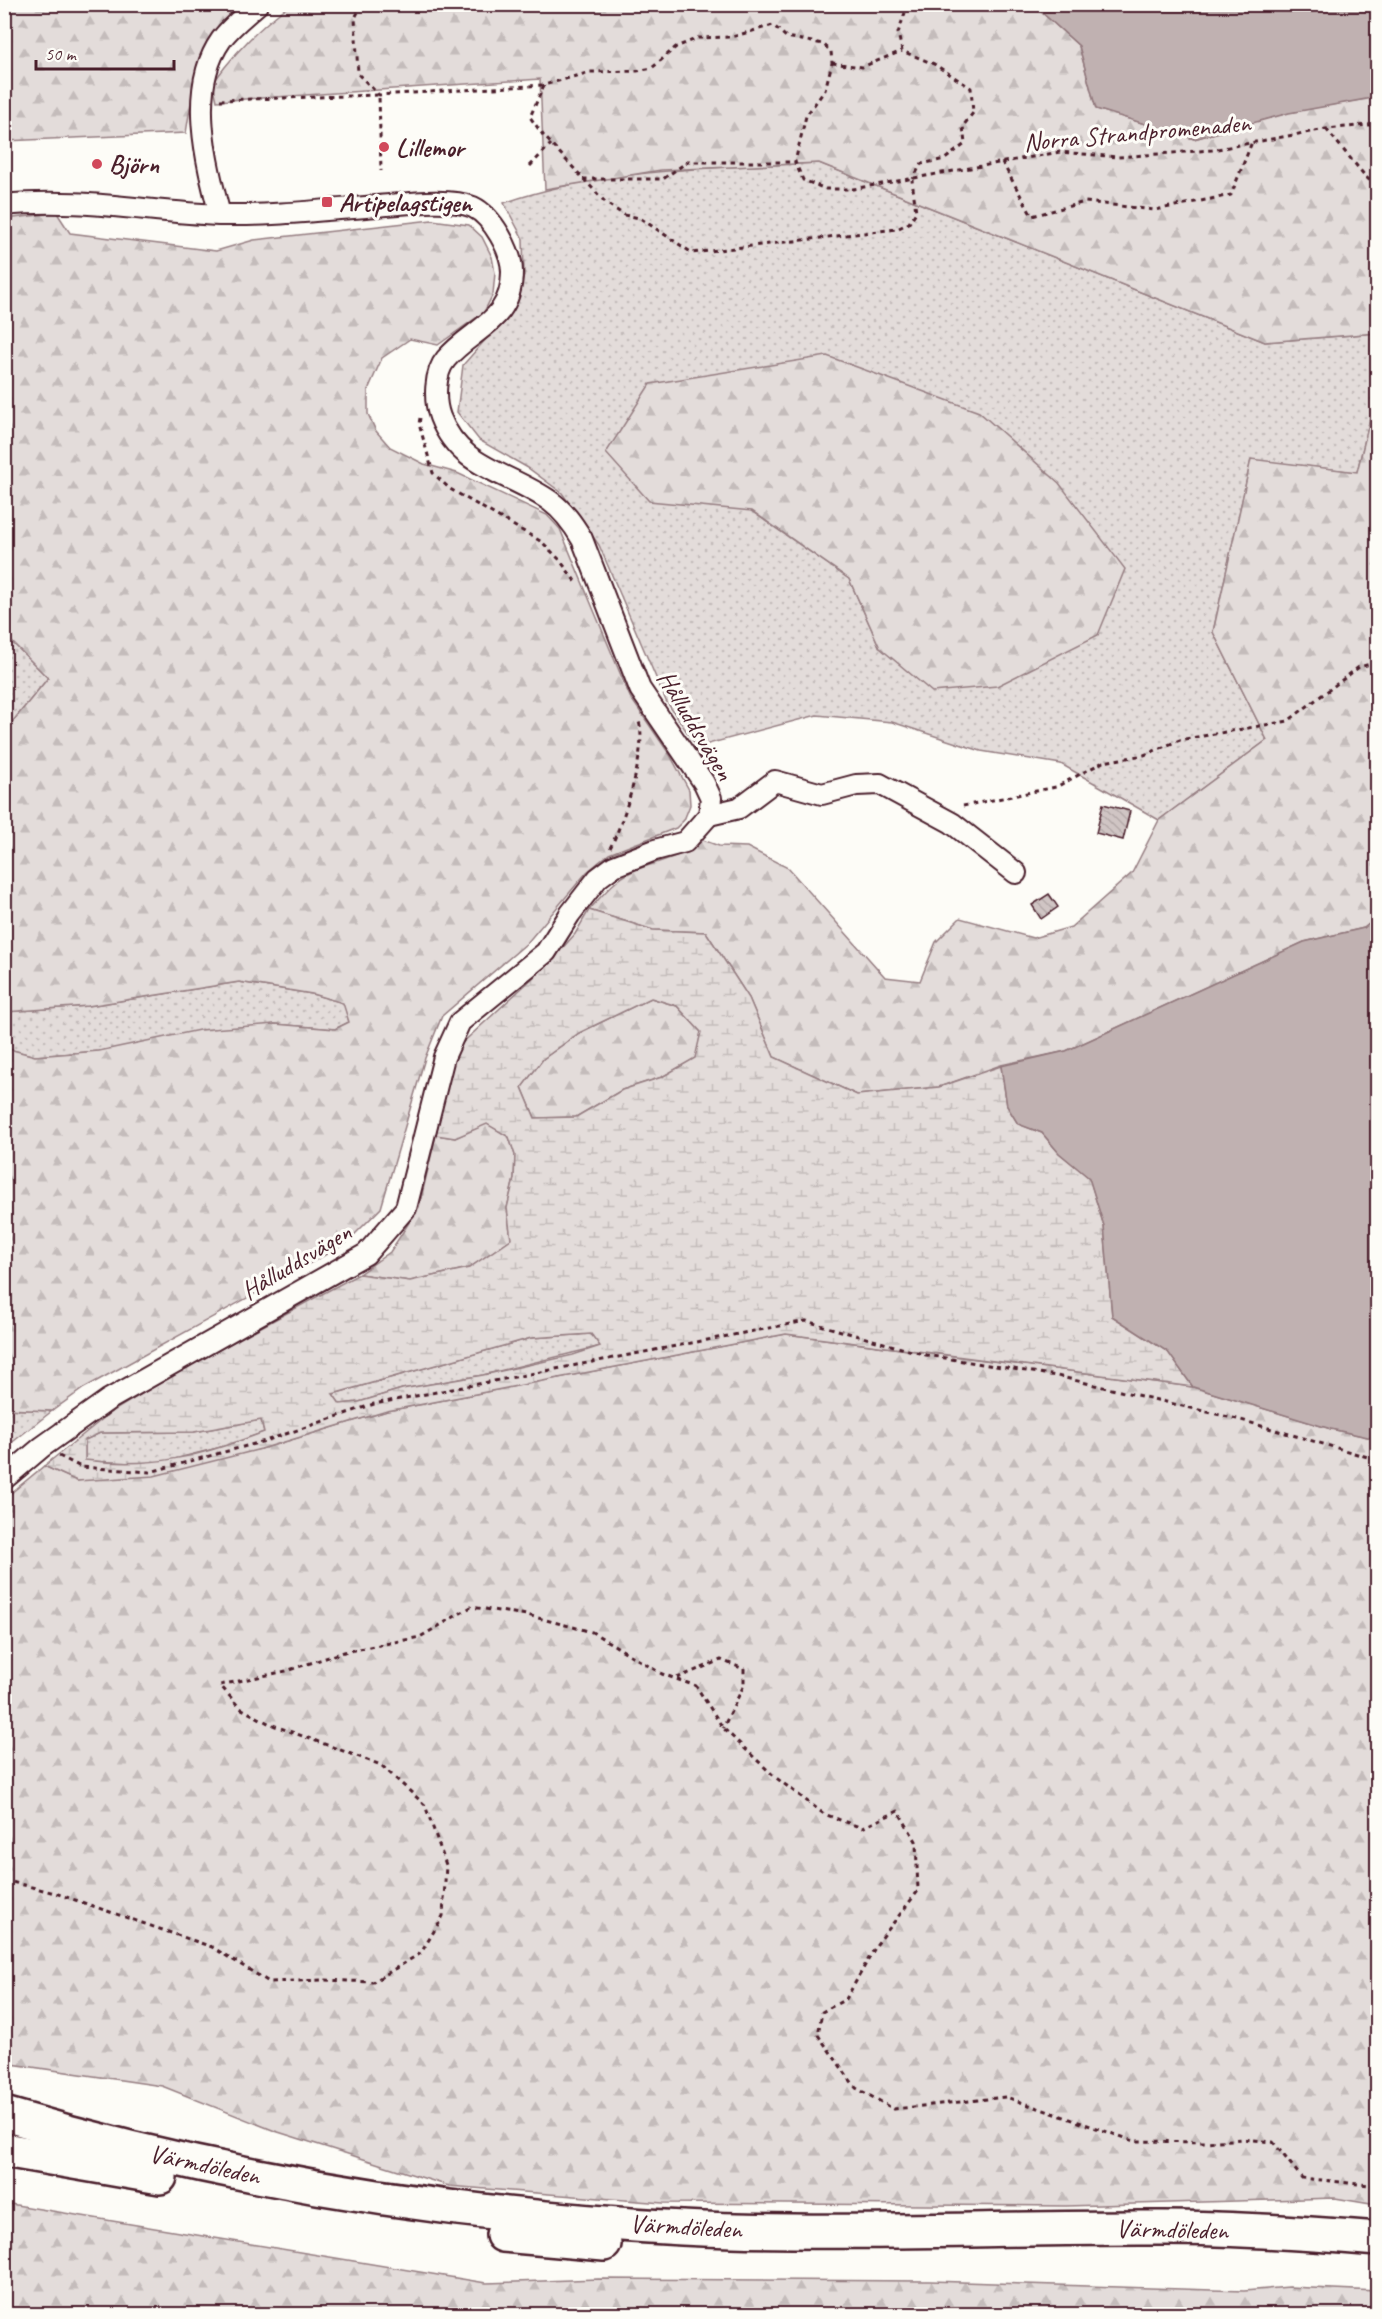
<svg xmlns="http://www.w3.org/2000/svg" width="1382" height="2319" viewBox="0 0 1382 2319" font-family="Caveat,sans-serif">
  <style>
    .grass { fill: url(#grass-dots); stroke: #967e82; stroke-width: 1.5; fill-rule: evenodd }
    .forest { fill: url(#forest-firs); stroke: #967e82; stroke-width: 1.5 }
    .wetland { fill: url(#wetland-marsh); stroke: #967e82; stroke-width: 1.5; fill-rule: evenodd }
    .water { fill: #c0b1b1; stroke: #91777b; stroke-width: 1.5 }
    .building { fill: url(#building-back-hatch); stroke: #4a1f2b; stroke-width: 1.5 }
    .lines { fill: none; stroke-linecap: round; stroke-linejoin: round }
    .street-casing { stroke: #4a1f2b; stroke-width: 24 }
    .highway-casing { stroke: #4a1f2b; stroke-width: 38 }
    .path { stroke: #4a1f2b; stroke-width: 3; stroke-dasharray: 4.5 4.5; stroke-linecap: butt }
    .street { stroke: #fdfcf7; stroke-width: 20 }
    .highway { stroke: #fdfcf7; stroke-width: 33 }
    .poi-dot { fill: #d1495b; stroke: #fdfcf7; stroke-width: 2 }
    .labels { text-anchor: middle; stroke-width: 6; stroke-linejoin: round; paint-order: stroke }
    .street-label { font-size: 26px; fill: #4a1f2b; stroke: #fdfcf7 }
    .poi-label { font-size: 26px; font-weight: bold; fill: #4a1f2b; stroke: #fdfcf7; text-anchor: start }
  </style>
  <defs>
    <pattern id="grass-dots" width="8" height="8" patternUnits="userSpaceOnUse" patternTransform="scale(1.5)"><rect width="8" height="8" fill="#e3dcda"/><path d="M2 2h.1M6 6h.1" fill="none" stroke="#c4bcbb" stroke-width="1.8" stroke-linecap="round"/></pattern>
    <pattern id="forest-firs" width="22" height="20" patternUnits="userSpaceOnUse" patternTransform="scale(1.5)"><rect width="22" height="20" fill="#e3dcda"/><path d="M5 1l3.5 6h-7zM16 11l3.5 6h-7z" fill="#c4bcbb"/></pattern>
    <pattern id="wetland-marsh" width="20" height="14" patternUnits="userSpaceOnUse" patternTransform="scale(1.5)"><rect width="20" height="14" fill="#e3dcda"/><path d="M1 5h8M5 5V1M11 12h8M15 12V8" fill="none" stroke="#c4bcbb"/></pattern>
    <pattern id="building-back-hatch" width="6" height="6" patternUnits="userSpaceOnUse" patternTransform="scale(1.5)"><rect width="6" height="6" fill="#d0c5c4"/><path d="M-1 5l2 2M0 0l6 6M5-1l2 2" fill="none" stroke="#b4a9a9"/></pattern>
  </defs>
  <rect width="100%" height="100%" fill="#fdfcf7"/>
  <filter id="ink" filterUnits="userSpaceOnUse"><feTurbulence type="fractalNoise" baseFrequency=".0167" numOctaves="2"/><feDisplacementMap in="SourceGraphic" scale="12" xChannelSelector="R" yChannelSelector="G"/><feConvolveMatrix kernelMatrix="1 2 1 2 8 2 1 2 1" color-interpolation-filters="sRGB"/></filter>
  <g filter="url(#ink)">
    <g class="grass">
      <path d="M819 163 1265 342 1377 333V390L1357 472 1251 460 1213 632 1267 740 1159 820 1061 764 981 751 892 722 817 715 697 747 666 701 599 545 562 493 528 468 479 440 457 412 463 365 509 313 524 275 523 239 504 203C605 168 713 168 819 163ZM751 511 1098 635 880 648 849 579Z"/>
      <polygon points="5,635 48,678 5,731"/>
      <polygon points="239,982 312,994 344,1003 349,1022 335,1029 275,1024 99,1051 35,1056 5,1048 4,1012 88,1006"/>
      <polygon points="591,1334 601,1346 483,1375 402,1389 359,1402 340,1404 333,1394 531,1338"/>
      <polygon points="5,1409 52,1411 5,1448"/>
      <polygon points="261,1420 264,1432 233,1444 155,1464 85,1461 85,1440 100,1433 194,1432"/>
    </g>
    <g class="forest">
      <polygon points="4,5 244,5 222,26 197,65 186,133 5,141"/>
      <path d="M290 5H1041L1038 9 1079 46 1096 109 1194 139 1289 112 1377 97V333L1265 342 819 163 661 170 545 189 540 79 217 101 213 83C235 52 259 27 290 5Z"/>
      <polygon points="57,213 70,233 216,251 254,240 432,220 469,225 482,237 492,257 495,273 493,294 484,312 438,345 410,339 382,358 368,390 368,414 376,431 390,447 424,464 457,473 547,515 560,529 630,697 670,755 689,790 690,805 684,820 676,828 609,854 587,872 527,943 442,1016 425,1058 381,1208 345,1244 84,1388 52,1411 5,1409 5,1048 35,1056 99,1051 199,1030 275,1024 335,1029 349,1022 343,1003 312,994 239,982 88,1006 5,1012 5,731 48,678 5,635 5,219"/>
      <polygon points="827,356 979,412 1059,483 1125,569 1098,635 997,686 932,692 880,648 849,579 752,511 649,501 606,453 650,384"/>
      <path d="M1377 390 1378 917 1364 928 1304 942 1066 1051 1001 1065 939 1087 857 1095 774 1057 749 998 706 932 653 930 589 910C602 896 614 880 631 872 656 861 683 858 703 840L719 846 747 847 788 868 885 977 920 981 936 942 960 918 1033 938 1071 927 1132 873 1159 820 1267 740 1213 632 1251 459 1357 472Z"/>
      <polygon points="651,998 677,1006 701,1032 696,1058 662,1077 622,1090 576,1117 535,1118 522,1087 543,1059 579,1033"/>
      <polygon points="487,1123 509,1137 515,1155 514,1179 507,1208 511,1239 469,1268 410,1281 359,1274 390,1252 419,1207 436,1135 455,1138"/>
      <polygon points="786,1334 1193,1387 1331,1429 1377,1439 1377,2205 1335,2198 1066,2206 663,2203 449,2186 275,2131 162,2086 5,2063 5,1498 44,1466 77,1481 261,1449 387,1411"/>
      <polygon points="4,2203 486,2283 598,2279 930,2281 1244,2291 1289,2287 1377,2291 1377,2314 5,2314"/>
    </g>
    <path class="wetland" d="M589 910 653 930 706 932 749 998 774 1057 857 1095 939 1087 1001 1066 1007 1106 1018 1124 1042 1133 1059 1153 1089 1177 1104 1226 1112 1316 1168 1352 1193 1387 786 1334 387 1411 261 1449 154 1476 77 1481 44 1466 110 1413 178 1372 359 1274 410 1281 469 1268 511 1239 507 1208 514 1179 515 1155 509 1137 487 1124 455 1138 436 1135 449 1070 459 1046 549 963 575 934ZM651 998 677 1006 701 1032 695 1058 662 1077 622 1090 576 1117 535 1118 522 1087 543 1059 579 1033ZM591 1334 600 1346 573 1355 483 1375 402 1389 359 1402 340 1404 333 1394 531 1338ZM261 1420 264 1432C200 1456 154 1469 85 1460V1440L100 1433 194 1432Z"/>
    <g class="water">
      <polygon points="1041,4 1377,5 1377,97 1289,113 1194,139 1096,109 1079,46 1038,9"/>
      <polygon points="1377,917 1377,1439 1331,1429 1193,1387 1168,1352 1112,1316 1104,1226 1089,1178 1059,1153 1042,1133 1018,1124 1007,1106 1001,1066 1066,1051 1304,942 1364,928"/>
    </g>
    <g class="building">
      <polygon points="1103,804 1130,811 1123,840 1096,833"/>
      <polygon points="1049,894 1058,907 1041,919 1032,905"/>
    </g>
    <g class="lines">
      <g class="street-casing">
        <g id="street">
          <path d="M4 205C77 197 148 212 220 215 273 216 325 210 377 206 403 204 449 197 473 207 492 216 512 251 512 272 512 322 472 328 446 359 434 373 434 401 440 417 460 469 509 472 550 501 564 511 573 524 582 539L640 689 704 783 711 798 709 815 685 842 655 850 614 866 598 878 570 914 546 952 460 1022 444 1057 406 1208 366 1254 108 1400 42 1447 4 1479"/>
          <path d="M220 215C206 161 187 88 221 40 230 27 246 15 258 4"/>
          <polyline points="709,815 739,808 775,781 822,794 856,785 880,784 952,823 1016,873"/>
        </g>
      </g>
      <g class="highway-casing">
        <g id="highway">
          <path d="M4 2114C224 2179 454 2216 682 2228 842 2236 1002 2227 1162 2228 1234 2228 1306 2233 1378 2239"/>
          <polyline points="4,2150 160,2177"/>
          <polyline points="503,2235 604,2244"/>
        </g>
      </g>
      <g class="path">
        <polyline points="362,4 355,18 358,74 379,95 544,85 590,72 637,71 652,68 676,47 698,38 732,37 773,25 786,37 823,44 831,51 832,63 825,90 806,116 795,162 803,180 826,189 853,189 1060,152 1118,157 1212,150 1326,129 1378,124"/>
        <polyline points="908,4 898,33 902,51 934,64 971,88 973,113 963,126 965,144 945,159 921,164 913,179"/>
        <polyline points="832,63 862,67 902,51"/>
        <polyline points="544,85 530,117 543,135 606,203 624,215 640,218 692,253 897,229 909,223 916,212 912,180"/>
        <polyline points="220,100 379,95 381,171"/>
        <polyline points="1326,129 1366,177 1378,188"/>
        <polyline points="1002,162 1032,216 1085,202 1155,210 1231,195 1252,142"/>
        <polyline points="530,166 551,144"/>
        <polyline points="583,179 663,179 687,162 795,162"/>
        <polyline points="420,418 419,424 433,473 450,489 542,542 559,559 578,585"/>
        <polyline points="963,806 1056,787 1103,762 1144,755 1180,740 1288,721 1359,667 1378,662"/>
        <path d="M610 848C623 824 648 748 639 722"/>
        <polyline points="59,1456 81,1467 150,1472 265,1441 374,1404 806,1321 926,1355 1057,1376 1241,1420 1378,1460"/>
        <polyline points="677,1678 721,1660 744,1669 744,1685 723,1728"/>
        <polyline points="4,1880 55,1893 212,1947 269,1982 324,1980 373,1982 421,1953 443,1916 446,1865 425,1805 381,1765 270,1724 240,1708 220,1685 286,1671 344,1652 420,1637 471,1607 527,1615 592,1632 662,1674 696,1686 723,1728 775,1777 824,1814 862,1828 898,1811 916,1841 918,1891 877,1944 846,1999 822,2012 818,2035 856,2088 894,2109 1006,2097 1134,2141 1206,2142 1243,2139 1273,2142 1302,2178 1378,2186"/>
        <polyline points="4,2313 8,2314"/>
      </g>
      <use href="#street" class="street"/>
      <use href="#highway" class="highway"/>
    </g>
  </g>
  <g class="poi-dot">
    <circle cx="384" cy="147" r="6"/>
    <circle cx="97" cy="164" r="6"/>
    <rect x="321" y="196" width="12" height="12" rx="3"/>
  </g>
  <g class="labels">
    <g class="street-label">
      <text transform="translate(1137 132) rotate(-5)" y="9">Norra Strandpromenaden</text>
      <text transform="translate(696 725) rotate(59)" y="9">Hålluddsvägen</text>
      <text transform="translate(296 1261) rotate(-31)" y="9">Hålluddsvägen</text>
      <text transform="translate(205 2164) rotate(12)" y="9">Värmdöleden</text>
      <text transform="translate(686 2226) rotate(3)" y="9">Värmdöleden</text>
      <text transform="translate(1172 2229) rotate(1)" y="9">Värmdöleden</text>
    </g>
    <g class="poi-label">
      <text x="396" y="156">Lillemor</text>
      <text x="109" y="173">Björn</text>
      <text x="339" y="211">Artipelagstigen</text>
    </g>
  </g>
  <rect width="1382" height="2319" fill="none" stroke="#fdfcf7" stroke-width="24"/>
  <rect x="12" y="12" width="1358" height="2295" fill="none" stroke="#4a1f2b" stroke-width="2" filter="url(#ink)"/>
  <path d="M36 60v9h138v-9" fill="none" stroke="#4a1f2b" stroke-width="3"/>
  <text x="45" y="60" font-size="18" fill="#4a1f2b" stroke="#fdfcf7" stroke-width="4.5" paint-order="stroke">50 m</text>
</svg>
